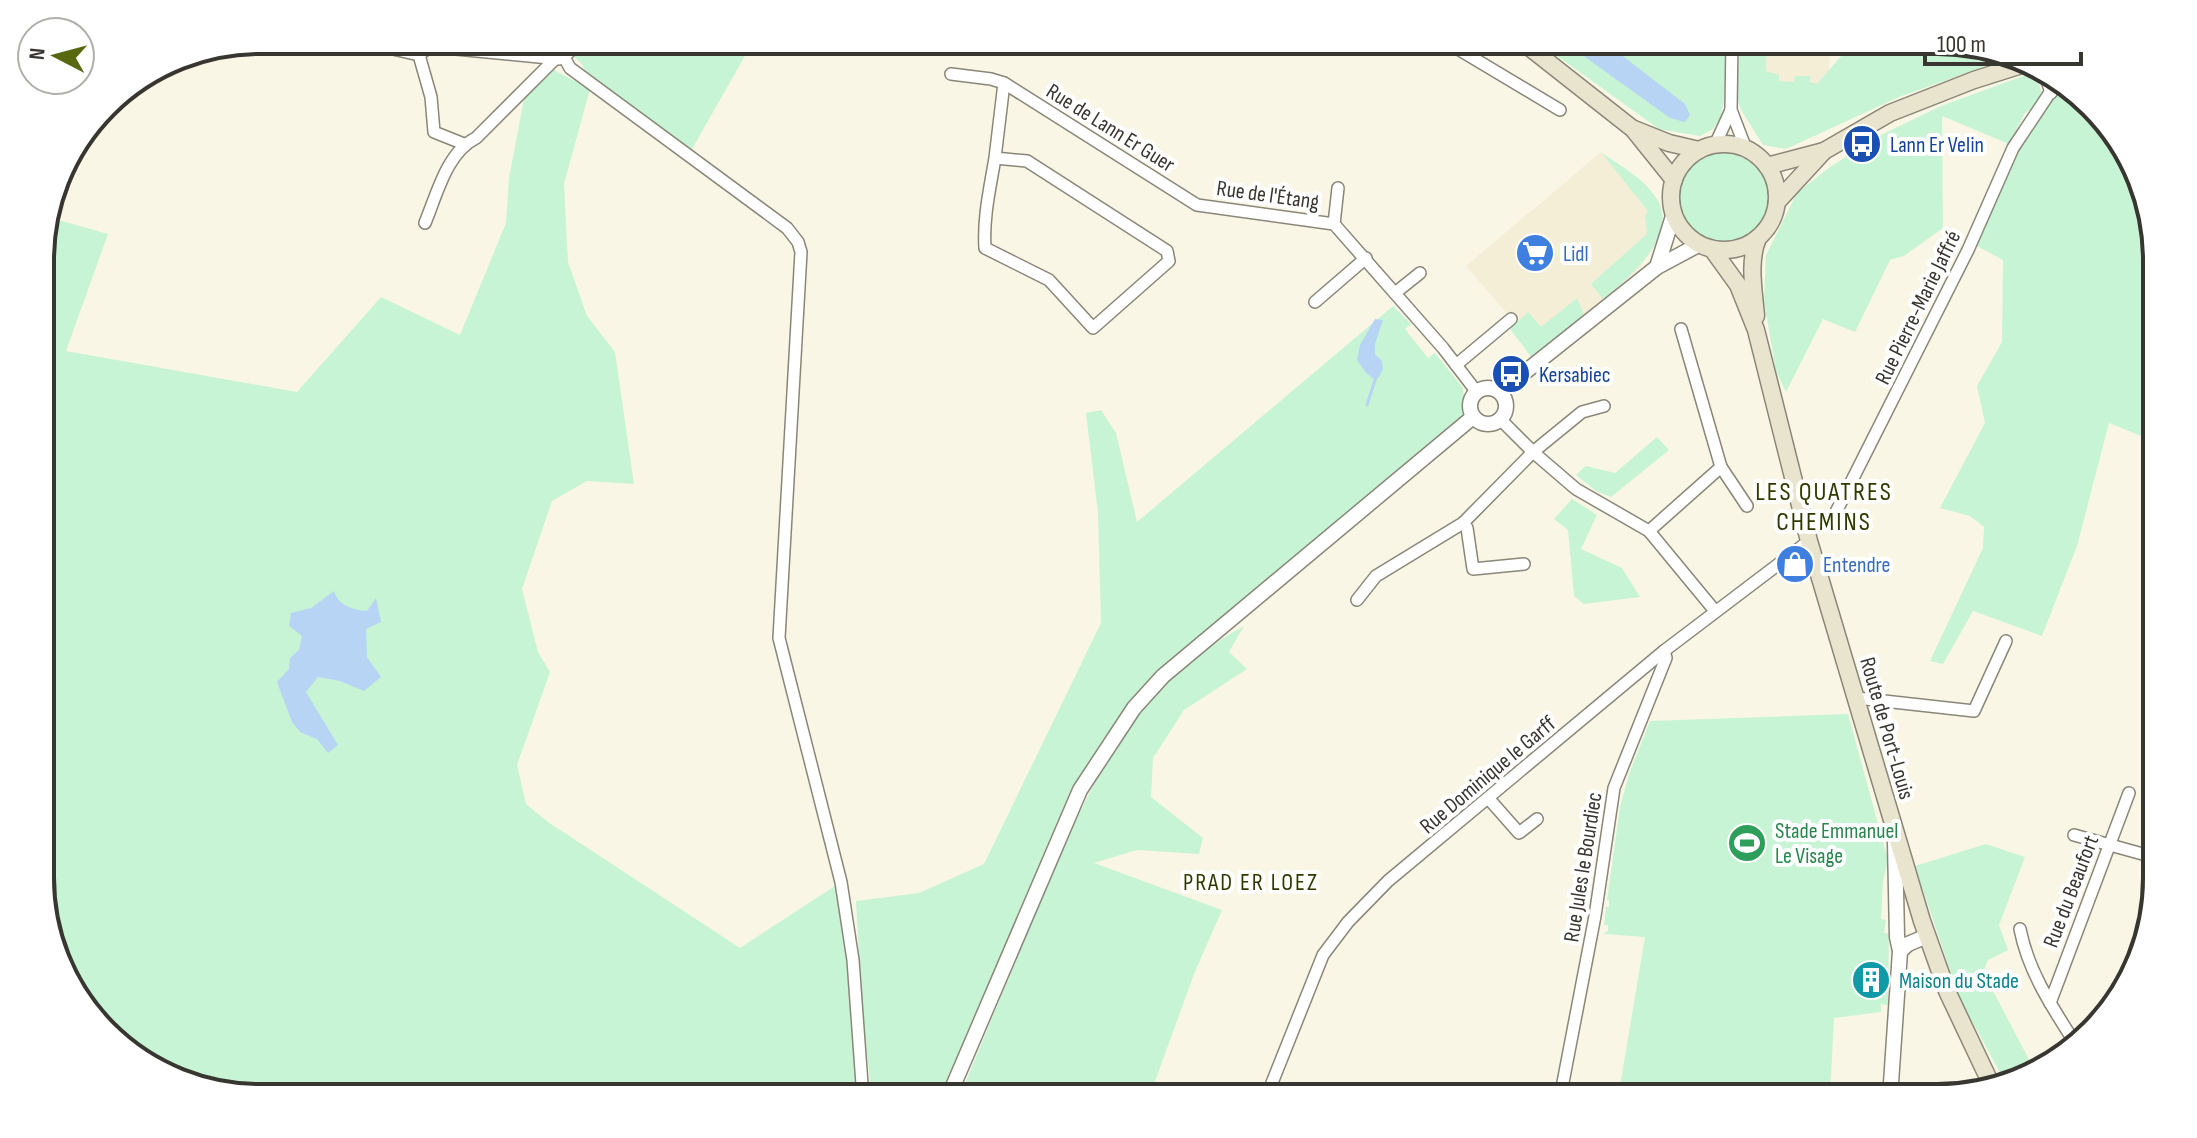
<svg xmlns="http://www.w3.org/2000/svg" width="2197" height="1138" viewBox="0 0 2197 1138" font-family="'Sofia Sans Condensed',sans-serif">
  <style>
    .built { fill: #f4eed6 }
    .green { fill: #c7f4d5 }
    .water { fill: #b8d4f4 }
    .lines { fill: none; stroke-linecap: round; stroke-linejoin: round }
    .stream { stroke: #b8d4f4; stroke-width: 3 }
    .minor-casing { stroke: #8a8678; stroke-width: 14 }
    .tertiary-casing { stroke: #8a8678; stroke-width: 17 }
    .secondary-casing { stroke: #8a8678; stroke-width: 19 }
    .minor { stroke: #fff; stroke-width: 11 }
    .tertiary { stroke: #fff; stroke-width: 14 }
    .secondary { stroke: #e9e4ce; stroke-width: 16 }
    .labels { text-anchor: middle; stroke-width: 8; stroke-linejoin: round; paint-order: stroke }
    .street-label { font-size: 22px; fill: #383630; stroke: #fff }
    .transit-label { font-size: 22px; fill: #164399; stroke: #fff; text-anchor: start }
    .shop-label { font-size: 22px; fill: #366cbe; stroke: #fff; text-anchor: start }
    .leisure-label { font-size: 22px; fill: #27864d; stroke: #fff; text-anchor: start }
    .culture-label { font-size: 22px; fill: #0d838f; stroke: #fff; text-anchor: start }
    .neighbourhood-label { font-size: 24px; letter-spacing: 2px; fill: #303a00; stroke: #fff }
    .quarter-label { font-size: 26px; letter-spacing: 2px; fill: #303a00; stroke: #fff }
    .rim { fill: none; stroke: #383630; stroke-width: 4 }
  </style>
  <rect width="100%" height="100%" fill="#faf6e6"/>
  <g class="built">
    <polygon points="1777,51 1830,53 1829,72 1784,120 1748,67"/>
    <polygon points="1601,152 1645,184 1660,204 1661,226 1655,245 1640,267 1622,284 1539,351 1466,266"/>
  </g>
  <g class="green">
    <polygon points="483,40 571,40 560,51 483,46"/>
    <polygon points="590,40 754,40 692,149 587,74 581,63 573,56"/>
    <polygon points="1535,40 1726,40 1724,101 1720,119 1713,129 1700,136 1659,129"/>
    <polygon points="1855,40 1937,40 2011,57 1899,97 1786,149 1763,145 1741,110 1737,98 1740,43 1777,43 1775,54 1766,57 1766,71 1779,75 1779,81 1794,82 1795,76 1810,76 1810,82 1817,84"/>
    <polygon points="554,70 590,89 564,184 568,262 587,316 615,352 634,484 587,481 552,501 522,589 538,652 550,672 517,765 526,804 548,822 740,948 841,882 863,1098 260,1098 162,1075 85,1012 42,907 41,245 48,217 108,234 66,351 297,392 381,297 460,335 506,223 509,178 524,99"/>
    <polygon points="2026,75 2038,81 2042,94 2039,104 2025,113 2009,144 1942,116 1943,228 1904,256 1890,260 1855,332 1823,319 1786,392 1776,371 1764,301 1766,255 1797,193 1830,167 1883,134 1941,106"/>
    <path d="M2058 83 2120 137 2155 232 2156 442 2109 423 2077 546 2042 636 1973 611 1943 664 1930 661 1983 548 1984 527 1970 516 1940 508 1985 423 1977 386 2002 342 2003 260 1977 246C1994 178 2019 140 2058 83Z"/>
    <path d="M1601 152C1620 166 1647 180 1658 201 1678 237 1627 280 1603 299L1591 284 1647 234 1645 216 1648 211Z"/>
    <circle cx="1723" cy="198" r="45"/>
    <polygon points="1577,298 1584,315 1532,358 1510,329 1528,312 1541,327"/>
    <polygon points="1393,306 1411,324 1405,329 1428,358 1435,353 1463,388 1465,414 1126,708 1074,785 943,1098 872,1098 862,1009 856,901 919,893 984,864 1101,623 1098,513 1086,413 1101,410 1116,433 1137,522"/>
    <polygon points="1657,437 1669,450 1611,497 1596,491 1576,475 1586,466 1615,473"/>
    <polygon points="1572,499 1597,515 1581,549 1622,568 1640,597 1584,604 1574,596 1568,530 1554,519"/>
    <path d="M1244 626 1229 652 1247 669 1184 710 1153 758 1151 797 1203 838 1199 854 1137 850 1094 863 1222 910 1194 974 1149 1098H959C984 1037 1009 977 1034 917 1082 801 1127 689 1244 626Z"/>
    <polygon points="1848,714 1888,860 1883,881 1881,919 1886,920 1884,933 1889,934 1888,1005 1881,1004 1881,1012 1834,1018 1830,1098 1618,1098 1645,937 1603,934 1608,931 1608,925 1604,925 1606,907 1609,907 1609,900 1607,900 1620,807 1629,774 1650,721"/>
    <polygon points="1986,844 2025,857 1999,925 2008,950 1988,960 1983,972 2034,1069 2004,1080 1959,997 1915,866"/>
  </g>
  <g class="water">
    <polygon points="1569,40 1602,40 1685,104 1690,115 1685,122 1670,118 1574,49"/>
    <polygon points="1375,319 1383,320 1375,344 1375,354 1382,361 1383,369 1379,377 1374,379 1367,374 1357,360 1360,345"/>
    <path d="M334 591C338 605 353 610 367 611L376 598 381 622 366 629 367 657 381 677 364 691 340 681 318 677 306 692 338 745 328 753 317 739 300 732 292 722 277 682 289 669 290 658 299 650 302 636 289 626 291 613 311 608Z"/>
  </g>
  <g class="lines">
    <polyline class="stream" points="1367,405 1376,377"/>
    <g class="minor-casing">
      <g id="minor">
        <polyline points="431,40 435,47 559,59"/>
        <polyline points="581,40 564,57 570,68 787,228 798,242 801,252 779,638 841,882 853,960 863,1098"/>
        <polyline points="1443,40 1560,110"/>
        <polyline points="1732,40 1731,110 1746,149"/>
        <polyline points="353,42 368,49 384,47 419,55 432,45"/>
        <polyline points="419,55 431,97 434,132 464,144"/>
        <polyline points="2044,71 2051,93"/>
        <polyline points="951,74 991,79 1004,83 1197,205 1334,224 1443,348 1476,391"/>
        <polyline points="1715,145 1731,110"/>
        <path d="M995 158 1027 161 1167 251 1169 261 1093 328 1049 280 985 248C983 217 990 188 995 158L1004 83"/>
        <path d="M425 223C437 194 447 152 476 138L554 60"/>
        <polyline points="1334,224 1338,188"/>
        <polyline points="1395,293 1420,273"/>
        <polyline points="1315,302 1366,258"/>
        <polyline points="1456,365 1511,319"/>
        <polyline points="1500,419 1533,452 1576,489 1649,531 1715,611"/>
        <polyline points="1721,467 1747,506"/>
        <polyline points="1463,523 1467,528 1473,569 1524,564"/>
        <polyline points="1811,528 1833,518 1968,250 2013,148 2057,82"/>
        <polyline points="1649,531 1721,467 1681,329"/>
        <polyline points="1357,600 1376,576 1463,523 1533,452 1582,412 1604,406"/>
        <polyline points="1857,698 1974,711 2006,641"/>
        <polyline points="1489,799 1519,833 1537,819"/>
        <polyline points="2074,835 2157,858"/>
        <path d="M2020 929C2028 971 2052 1007 2075 1043"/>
        <polyline points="2050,1003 2129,793"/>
        <polyline points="1266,1098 1323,955 1348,922 1388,881 1664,651 1809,541"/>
        <polyline points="1560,1098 1595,916 1614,788 1666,658 1664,651"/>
      </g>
    </g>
    <g class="tertiary-casing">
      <g id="tertiary">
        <polyline points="1657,267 1674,213"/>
        <circle cx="1488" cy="406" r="18"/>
        <polyline points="1500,392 1657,267 1700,244"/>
        <polyline points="1900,951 1908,944 1927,936"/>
        <polyline points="948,1098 1080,790 1134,708 1163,676 1473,417"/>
        <polyline points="1890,1098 1900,951 1897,937 1895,843"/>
      </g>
    </g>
    <g class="secondary-casing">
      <g id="secondary">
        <polyline points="1520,40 1633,129 1674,180"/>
        <polyline points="1634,129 1669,143 1699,150"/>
        <circle cx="1724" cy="197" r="53"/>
        <polyline points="1767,166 1824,151"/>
        <polyline points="1777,202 1824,151 1890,113 1974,80 2031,62"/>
        <polyline points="1712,249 1738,285 1756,330 1809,541 1922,921 1947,991 1991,1084"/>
        <path d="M1756 316C1754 291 1748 262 1758 238"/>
      </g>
    </g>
    <use href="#minor" class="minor"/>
    <use href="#tertiary" class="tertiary"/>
    <use href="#secondary" class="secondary"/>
  </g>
  <defs>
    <g id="bus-disc" transform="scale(2)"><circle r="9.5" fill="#1a4fb4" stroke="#fff"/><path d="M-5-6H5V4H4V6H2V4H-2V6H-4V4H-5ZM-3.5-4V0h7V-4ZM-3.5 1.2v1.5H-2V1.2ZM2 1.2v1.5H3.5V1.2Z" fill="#fff"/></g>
    <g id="supermarket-disc" transform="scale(2)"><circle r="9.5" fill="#3f7fe0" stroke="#fff"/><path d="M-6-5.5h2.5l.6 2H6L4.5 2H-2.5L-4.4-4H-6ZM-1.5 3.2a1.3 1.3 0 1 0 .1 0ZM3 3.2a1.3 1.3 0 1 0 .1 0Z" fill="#fff"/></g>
    <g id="shop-disc" transform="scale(2)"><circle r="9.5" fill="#3f7fe0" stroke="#fff"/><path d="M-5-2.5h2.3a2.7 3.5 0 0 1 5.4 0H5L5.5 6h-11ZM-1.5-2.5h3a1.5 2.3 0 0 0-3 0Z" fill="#fff"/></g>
    <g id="stadium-disc" transform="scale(2)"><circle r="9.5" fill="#2e9e5b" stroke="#fff"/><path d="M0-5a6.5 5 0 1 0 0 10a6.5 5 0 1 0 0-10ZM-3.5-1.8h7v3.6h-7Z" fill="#fff"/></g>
    <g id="building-disc" transform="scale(2)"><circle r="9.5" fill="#0f9aa8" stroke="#fff"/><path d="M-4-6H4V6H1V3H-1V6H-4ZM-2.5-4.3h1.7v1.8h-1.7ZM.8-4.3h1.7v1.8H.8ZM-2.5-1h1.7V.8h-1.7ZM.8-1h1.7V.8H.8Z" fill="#fff"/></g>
  </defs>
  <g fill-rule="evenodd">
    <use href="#bus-disc" x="1862" y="144"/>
    <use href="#supermarket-disc" x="1535" y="253"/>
    <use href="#bus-disc" x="1511" y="374"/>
    <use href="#shop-disc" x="1795" y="564"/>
    <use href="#stadium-disc" x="1747" y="843"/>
    <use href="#building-disc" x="1871" y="980"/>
  </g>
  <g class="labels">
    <g class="street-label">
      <text transform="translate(1111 127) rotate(32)" y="8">Rue de Lann Er Guer</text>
      <text transform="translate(1268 194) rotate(8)" y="8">Rue de l'Étang</text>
      <text transform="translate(1917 307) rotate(-64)" y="8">Rue Pierre-Marie Jaffré</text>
      <text transform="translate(1888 728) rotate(74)" y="8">Route de Port-Louis</text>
      <text transform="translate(1487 774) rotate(-40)" y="8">Rue Dominique le Garff</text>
      <text transform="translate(1582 867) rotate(-81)" y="8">Rue Jules le Bourdiec</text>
      <text transform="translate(2070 891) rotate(-69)" y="8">Rue du Beaufort</text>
    </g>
    <g class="transit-label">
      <text x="1890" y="152">Lann Er Velin</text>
      <text x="1539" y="382">Kersabiec</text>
    </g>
    <g class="shop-label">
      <text x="1563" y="261">Lidl</text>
      <text x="1823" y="572">Entendre</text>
    </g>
    <g class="leisure-label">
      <text x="1775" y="838">Stade Emmanuel<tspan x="1775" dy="25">Le Visage</tspan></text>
    </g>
    <g class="culture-label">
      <text x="1899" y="988">Maison du Stade</text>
    </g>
    <g class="neighbourhood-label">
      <text x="1251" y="890">PRAD ER LOEZ</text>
    </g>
    <g class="quarter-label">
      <text x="1824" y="500">LES QUATRES<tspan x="1824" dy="30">CHEMINS</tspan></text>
    </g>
  </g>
  <path d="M0 0H2197V1138H0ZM260 54H1937A206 206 0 0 1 2143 260V878A206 206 0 0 1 1937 1084H260A206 206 0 0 1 54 878V260A206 206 0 0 1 260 54Z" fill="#fff" fill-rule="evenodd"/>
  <path class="rim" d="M260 54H1937A206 206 0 0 1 2143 260V878A206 206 0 0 1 1937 1084H260A206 206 0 0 1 54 878V260A206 206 0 0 1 260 54Z"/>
  <g transform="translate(56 56) rotate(276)"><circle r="38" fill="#ffffff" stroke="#afafac" stroke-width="2"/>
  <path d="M0-6L14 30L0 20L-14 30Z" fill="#586811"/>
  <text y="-12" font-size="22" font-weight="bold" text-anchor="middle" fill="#383630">N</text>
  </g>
  <path d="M1925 52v12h156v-12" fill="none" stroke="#383630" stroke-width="4"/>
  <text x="1937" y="52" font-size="24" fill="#383630" stroke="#ffffff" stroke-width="6" paint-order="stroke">100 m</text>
</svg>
